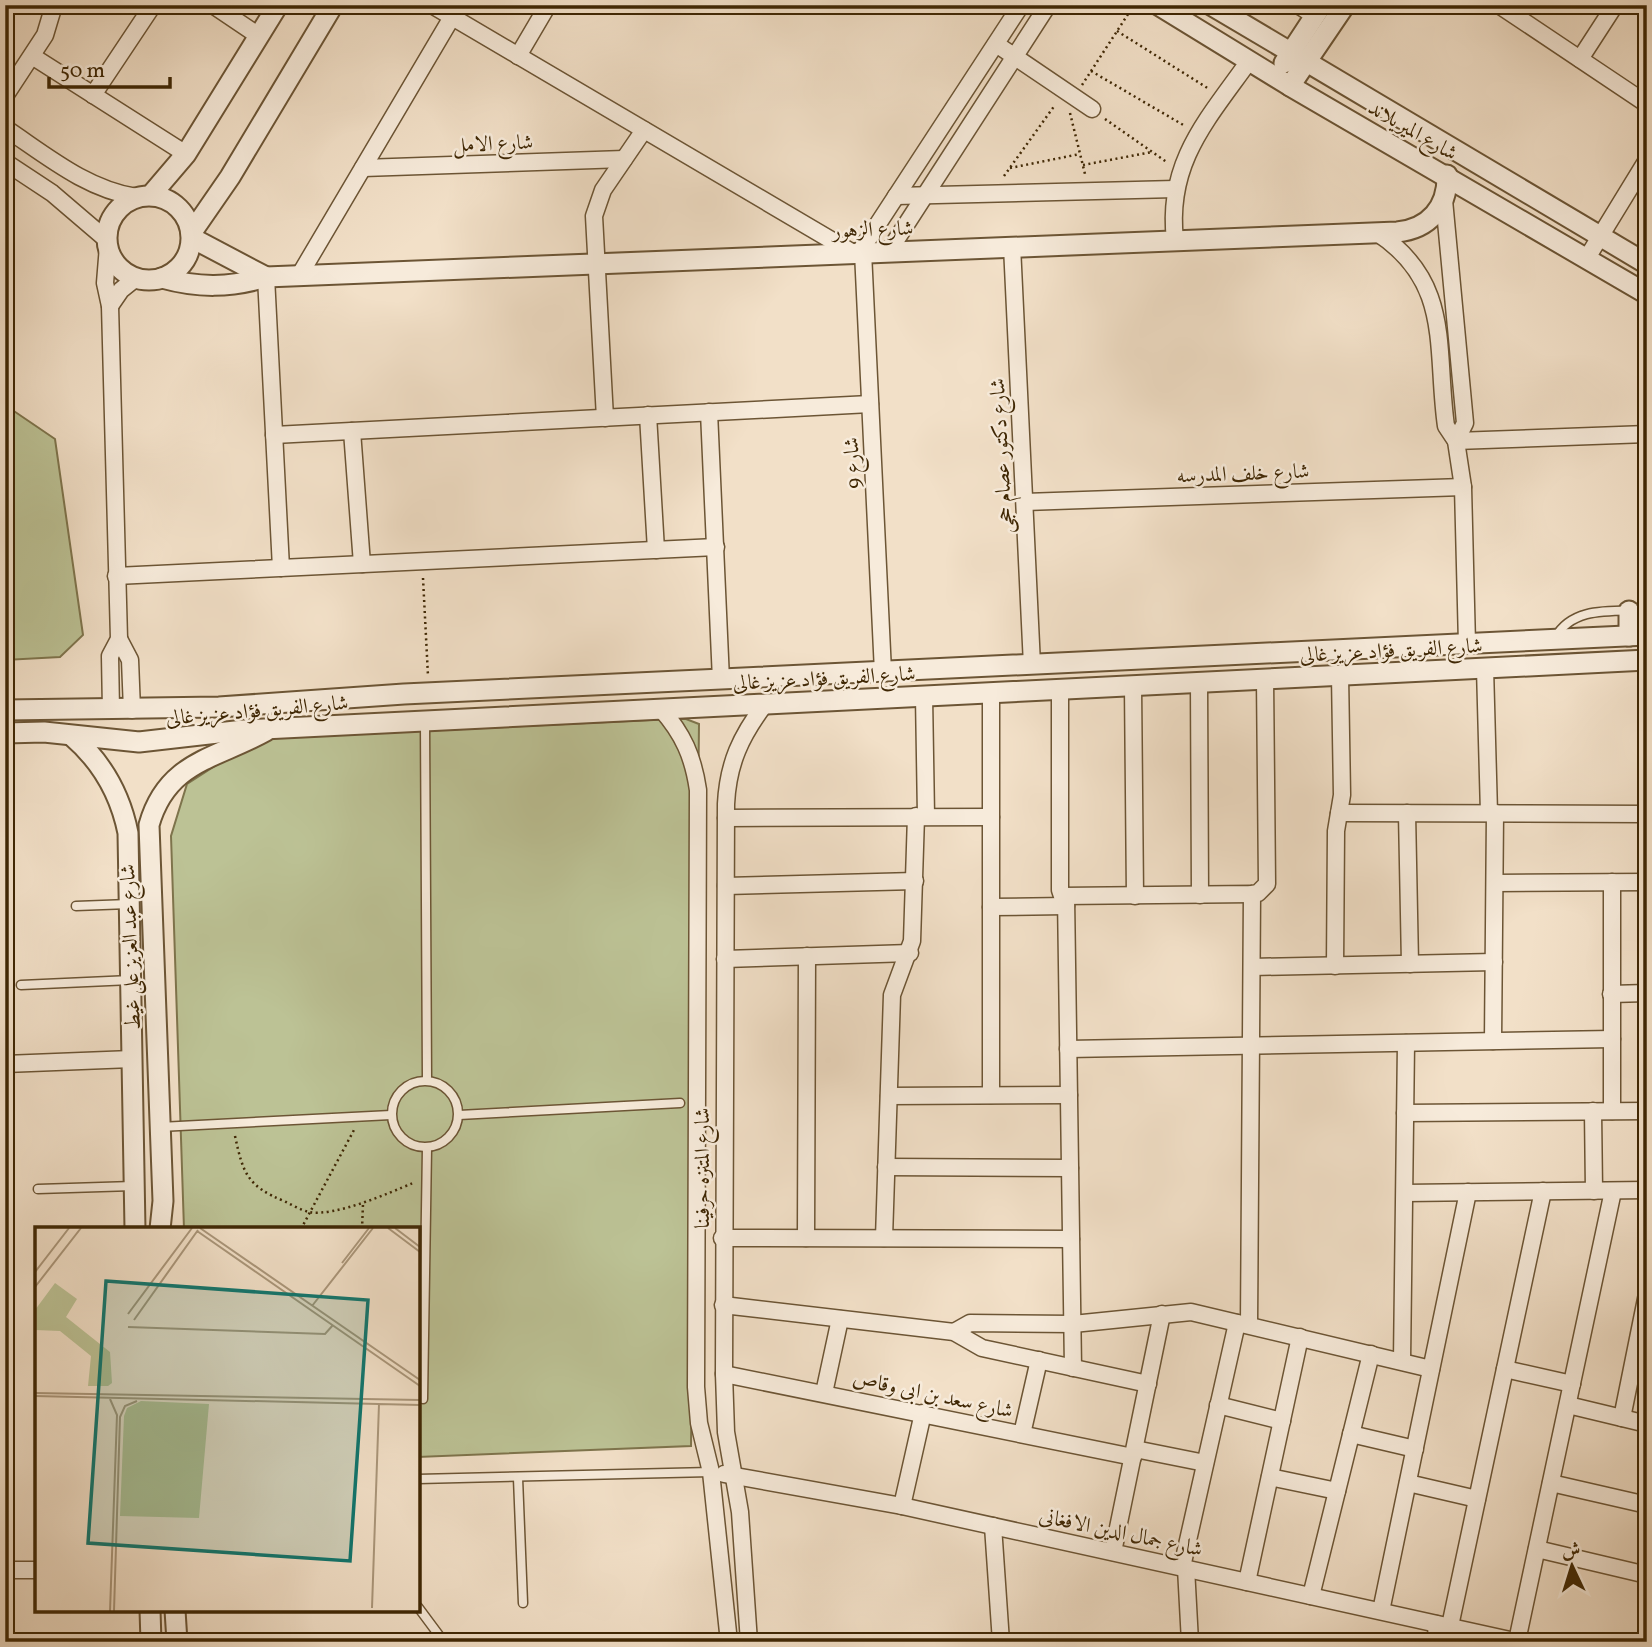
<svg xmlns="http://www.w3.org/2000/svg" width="1652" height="1647" viewBox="0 0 1652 1647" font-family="Vollkorn,Amiri,serif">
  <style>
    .green { fill: #bcc295; stroke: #7e744c; stroke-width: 2 }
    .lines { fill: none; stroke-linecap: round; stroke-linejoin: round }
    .service-casing { stroke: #6c5535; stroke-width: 11 }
    .minor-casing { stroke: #6c5535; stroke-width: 19 }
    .tertiary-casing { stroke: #6c5535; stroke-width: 23 }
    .path { stroke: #3f2704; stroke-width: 2.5; stroke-dasharray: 2 3.5; stroke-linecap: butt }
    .service { stroke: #f7ebdb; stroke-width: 8 }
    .minor { stroke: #f7ebdb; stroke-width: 16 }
    .tertiary { stroke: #f7ebdb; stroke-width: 19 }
    .labels { text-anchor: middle; stroke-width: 5; stroke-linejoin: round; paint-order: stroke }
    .street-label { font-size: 21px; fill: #3f2704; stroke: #f7ebdb }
    .inset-road { fill: none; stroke: #aa967a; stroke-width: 2 }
    .view { fill: #0f766e; fill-opacity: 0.15; stroke: #0f766e; stroke-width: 3.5 }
    .inset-edge { fill: none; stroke: #3f2704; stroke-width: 3.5 }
  </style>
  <rect width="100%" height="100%" fill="#f2e0c8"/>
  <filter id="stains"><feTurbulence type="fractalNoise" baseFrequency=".00286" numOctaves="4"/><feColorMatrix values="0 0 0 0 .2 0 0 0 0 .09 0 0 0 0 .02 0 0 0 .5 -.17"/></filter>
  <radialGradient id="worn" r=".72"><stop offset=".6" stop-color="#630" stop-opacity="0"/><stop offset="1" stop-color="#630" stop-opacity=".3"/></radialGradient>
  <g class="green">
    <polygon points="5,405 55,439 83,635 60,657 5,660"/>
    <polygon points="671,719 686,719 699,724 691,1446 418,1457 418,1229 184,1229 171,836 187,784 241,749 273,738"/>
  </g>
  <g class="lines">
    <g class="service-casing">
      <g id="service">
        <path d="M1555 638C1573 605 1614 612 1647 610"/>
        <polyline points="425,723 427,1080"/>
        <polyline points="76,906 129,904"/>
        <polyline points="21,985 131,980"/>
        <circle cx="425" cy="1114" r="33"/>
        <polyline points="459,1115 680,1103"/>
        <polyline points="160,1127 391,1115"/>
        <polyline points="38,1189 133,1186"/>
        <polyline points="423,1399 427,1148"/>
        <polyline points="518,1478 523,1603"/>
        <polyline points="418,1479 711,1472"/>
        <polyline points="418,1607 444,1642"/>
      </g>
    </g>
    <g class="minor-casing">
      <g id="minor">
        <polyline points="213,5 259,36"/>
        <polyline points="432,5 853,253"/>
        <polyline points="1298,5 1315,16"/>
        <polyline points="1499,5 1647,104"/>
        <polyline points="996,44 1092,109"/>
        <polyline points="32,56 186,154"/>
        <polyline points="518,56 548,5"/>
        <polyline points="1580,59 1615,5"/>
        <polyline points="93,95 153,5"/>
        <polyline points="5,96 45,35 54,5"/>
        <path d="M5 128C47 156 86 189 136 197"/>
        <polyline points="5,162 52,193 107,240"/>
        <polyline points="363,168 624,159"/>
        <polyline points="896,196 1175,189"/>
        <polyline points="1444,200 1465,423 1456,441"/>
        <path d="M1376 232C1453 282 1435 348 1446 426L1456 441 1463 487 1467 644"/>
        <path d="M1175 240C1166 163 1207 120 1249 61"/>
        <polyline points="108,246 105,283 110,306 119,639 110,656 111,710"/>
        <polyline points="1012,246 1032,665"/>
        <polyline points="889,251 1048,5"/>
        <polyline points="863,252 883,672"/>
        <polyline points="859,253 1021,5"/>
        <polyline points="1587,258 1647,160"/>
        <polyline points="299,276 452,17"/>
        <polyline points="266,277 281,568"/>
        <polyline points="110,306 121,290 136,278"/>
        <polyline points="709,412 721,680"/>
        <polyline points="648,415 656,550"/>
        <polyline points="605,418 594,216 603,190 644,130"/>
        <polyline points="352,431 362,564"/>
        <polyline points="274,435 870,404"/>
        <polyline points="1456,441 1647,434"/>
        <polyline points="1025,502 1463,487"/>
        <polyline points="116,576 716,547"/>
        <polyline points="119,639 130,660 132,710"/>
        <polyline points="1485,668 1489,813"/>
        <polyline points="1199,682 1200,895"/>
        <polyline points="1133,686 1135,896"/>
        <polyline points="1060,689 1060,890 1062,896 1252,894 1258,893 1267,884 1265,679"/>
        <polyline points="991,692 991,1095"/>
        <polyline points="924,696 926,816"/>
        <path d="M661 709C683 734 693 756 698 790L696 1387 699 1423 711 1472 729 1642"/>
        <polyline points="1339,813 1647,814"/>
        <polyline points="1407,813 1410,964"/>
        <polyline points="726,818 991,817"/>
        <polyline points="1612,882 1612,1111"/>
        <polyline points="1495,883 1647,882"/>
        <polyline points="726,886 915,881"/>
        <polyline points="1066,897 1073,1368"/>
        <polyline points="991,907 1066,906"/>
        <polyline points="725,959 910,953"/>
        <polyline points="1335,966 1336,831 1342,795 1340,675"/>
        <polyline points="1252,967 1494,962"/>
        <polyline points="1611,994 1647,993"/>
        <polyline points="1493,1041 1495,813"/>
        <polyline points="1068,1049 1612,1039"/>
        <polyline points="5,1064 132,1059"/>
        <polyline points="889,1096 1069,1095"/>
        <polyline points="1593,1111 1594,1191"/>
        <polyline points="1405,1113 1647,1111"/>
        <polyline points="886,1167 1070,1168"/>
        <polyline points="1405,1193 1647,1190"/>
        <polyline points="722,1238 1071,1239"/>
        <polyline points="806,1238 807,956"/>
        <polyline points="884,1238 892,995 912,941 916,816"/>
        <polyline points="723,1305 954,1332 982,1348 1148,1384"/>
        <polyline points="1249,1325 1252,894"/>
        <polyline points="954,1332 970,1323 1073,1324 1191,1312 1431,1369"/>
        <polyline points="1402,1361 1406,1043"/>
        <polyline points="1505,1369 1572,1384"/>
        <polyline points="724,1374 1133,1457"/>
        <polyline points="824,1393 840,1319"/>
        <polyline points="1218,1405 1282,1421"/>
        <polyline points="1568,1405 1647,1424"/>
        <polyline points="1622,1418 1647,1294"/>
        <polyline points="1022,1434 1039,1360"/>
        <polyline points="1351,1434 1415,1449"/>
        <polyline points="1135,1449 1205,1463"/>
        <polyline points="724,1474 902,1506 1519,1642"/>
        <polyline points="1270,1477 1337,1491"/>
        <polyline points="1408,1483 1477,1499"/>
        <polyline points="1551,1483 1647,1505"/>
        <polyline points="902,1506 923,1413"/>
        <polyline points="993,1526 1001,1642"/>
        <polyline points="1537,1549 1647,1575"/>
        <polyline points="1113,1552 1162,1314"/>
        <polyline points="1182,1567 1237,1323"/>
        <polyline points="1186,1568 1190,1642"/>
        <polyline points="5,1570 37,1570"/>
        <polyline points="1247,1582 1300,1337"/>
        <polyline points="1311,1596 1371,1354"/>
        <polyline points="1381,1611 1468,1192"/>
        <polyline points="1436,1624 1437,1642"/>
        <polyline points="1450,1626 1543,1191"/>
        <polyline points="1517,1641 1613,1191"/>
        <path d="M749 1642 740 1512 726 1432 724 1374 726 804C728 763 741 736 765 704"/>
      </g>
    </g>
    <g class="tertiary-casing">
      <g id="tertiary">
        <polyline points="1158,5 1290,86 1647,294"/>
        <polyline points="1211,5 1647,264"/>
        <polyline points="1284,63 1322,5"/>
        <polyline points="1290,86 1345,5"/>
        <polyline points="151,195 186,154 278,5"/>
        <circle cx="149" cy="238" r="42"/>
        <polyline points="192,232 230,177 333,5"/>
        <polyline points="192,238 266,277"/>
        <path d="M162 278C198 288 230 288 266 277L1397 232C1429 229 1448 207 1447 175"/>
        <polyline points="1629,611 1629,636"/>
        <polyline points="5,710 219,707 404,694 1647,635"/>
        <polyline points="5,733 44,732 139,742 244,730 1647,660"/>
        <path d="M72 736C102 762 120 793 128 833L135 1229"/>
        <path d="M160 1229 163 1201 149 825C167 761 216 759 266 731"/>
        <polyline points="150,1610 151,1642"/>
        <polyline points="175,1610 177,1642"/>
      </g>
    </g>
    <g class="path">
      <polyline points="1117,31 1209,89"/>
      <polyline points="1091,71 1185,126"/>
      <polyline points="1082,85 1134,5"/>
      <polyline points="1070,113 1085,174"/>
      <polyline points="1105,119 1168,163"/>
      <polyline points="1083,165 1152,152"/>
      <polyline points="1010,168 1080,154"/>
      <polyline points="1004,176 1055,105"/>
      <polyline points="423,578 428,676"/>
      <path d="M235 1136C243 1173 247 1186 284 1201 292 1205 301 1210 309 1212 335 1217 389 1193 413 1183"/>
      <polyline points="301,1229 354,1130"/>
      <polyline points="362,1229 363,1204"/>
    </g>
    <use href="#service" class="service"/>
    <use href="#minor" class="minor"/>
    <use href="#tertiary" class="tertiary"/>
  </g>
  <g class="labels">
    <g class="street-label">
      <text transform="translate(1413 130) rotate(30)" y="7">شارع الميريلاند</text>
      <text transform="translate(493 143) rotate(-2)" y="7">شارع الامل</text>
      <text transform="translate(873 229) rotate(-2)" y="7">شارع الزهور</text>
      <text transform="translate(1001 456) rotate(-93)" y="7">شارع دكتور عصام حجى</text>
      <text transform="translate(852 463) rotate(-93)" y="7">شارع 9</text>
      <text transform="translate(1243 473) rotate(-2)" y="7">شارع خلف المدرسه</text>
      <text transform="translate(1391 650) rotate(-3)" y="7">شارع الفريق فؤاد عزيز غالى</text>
      <text transform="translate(824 678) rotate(-3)" y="7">شارع الفريق فؤاد عزيز غالى</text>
      <text transform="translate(257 710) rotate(-5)" y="7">شارع الفريق فؤاد عزيز غالى</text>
      <text transform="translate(130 947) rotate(-92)" y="7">شارع عبد العزيز على غيط</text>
      <text transform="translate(702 1168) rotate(-90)" y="7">شارع المتنزه حرفينا</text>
      <text transform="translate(933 1394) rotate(12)" y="7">شارع سعد بن ابى وقاص</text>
      <text transform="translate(1121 1532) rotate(12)" y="7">شارع جمال الدين الافغانى</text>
    </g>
  </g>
  <g transform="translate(35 1227)">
    <rect width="385" height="385" fill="#f2e0c8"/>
    <path d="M20 56 42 72 31 90 75 125 77 156 73 159H53L56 129 25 104 0 103V83ZM106 174 174 177 164 291 85 289 89 189 92 181Z" fill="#bcc295"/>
    <path class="inset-road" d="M165 1 385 153M353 1 385 25M360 1 385 20M162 4 385 159M307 36 334 1M0 45 34 1M0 60 46 1M277 79 338 1M93 87 157 1M99 93 163 3M93 100 290 107 298 98M0 166 385 173M0 169 385 178M75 172 82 188 75 384M337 381 344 177M79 384 85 190 90 179 102 174"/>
    <path class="view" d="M71 54 333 73 315 334 53 316Z"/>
    <rect width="385" height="385" class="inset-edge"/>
  </g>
  <rect width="1652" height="1647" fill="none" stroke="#f2e0c8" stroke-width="28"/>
  <rect x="7" y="7" width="1638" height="1633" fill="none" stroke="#3f2704" stroke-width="3.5"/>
  <rect x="14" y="14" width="1624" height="1619" fill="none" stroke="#3f2704" stroke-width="2"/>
  <g transform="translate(1572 1566) rotate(356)" stroke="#f7ebdb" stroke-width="5" paint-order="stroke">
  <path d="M0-5L12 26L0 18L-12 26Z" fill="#3f2704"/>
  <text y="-10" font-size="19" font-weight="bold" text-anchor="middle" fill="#3f2704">ش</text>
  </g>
  <path d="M49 77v10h121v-10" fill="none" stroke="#3f2704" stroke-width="3.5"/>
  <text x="60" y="77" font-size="21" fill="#3f2704" stroke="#f7ebdb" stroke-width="5" paint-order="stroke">50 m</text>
  <rect width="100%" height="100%" filter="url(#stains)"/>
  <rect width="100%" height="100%" fill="url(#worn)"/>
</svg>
